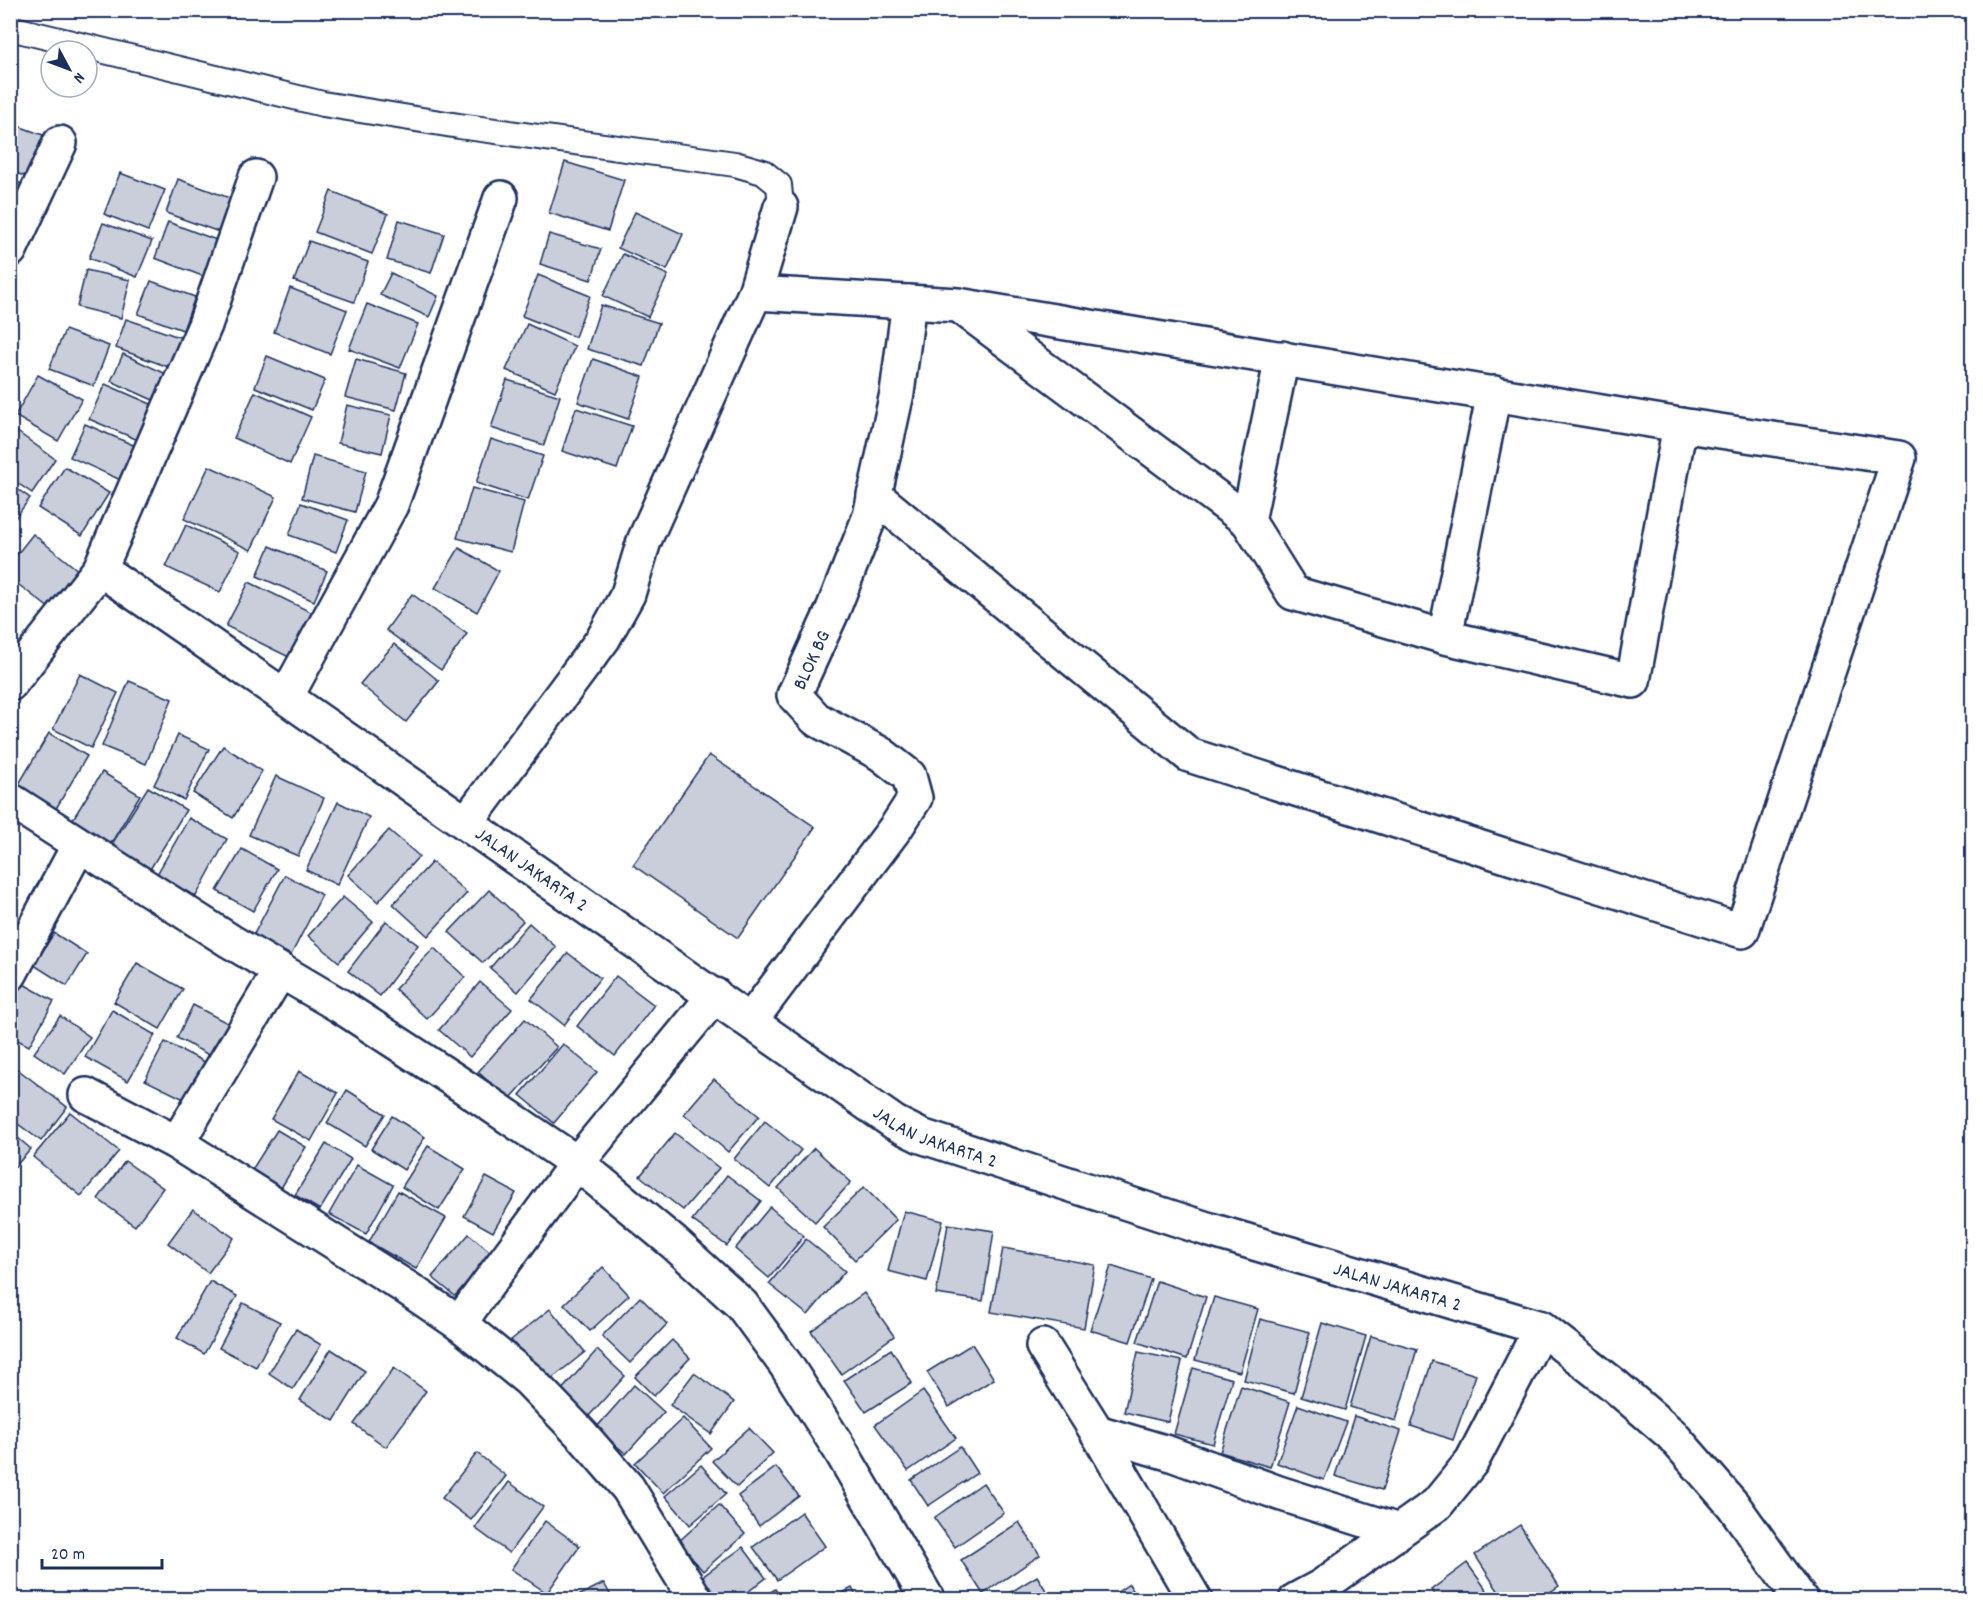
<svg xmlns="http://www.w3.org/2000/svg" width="1983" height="1610" viewBox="0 0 1983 1610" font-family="Dekko,sans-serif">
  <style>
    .building { fill: #caceda; stroke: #1b2f5e; stroke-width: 1.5 }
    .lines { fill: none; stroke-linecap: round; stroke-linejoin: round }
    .service-casing { stroke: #1b2f5e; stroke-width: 28 }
    .minor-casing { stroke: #1b2f5e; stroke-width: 38 }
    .service { stroke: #fff; stroke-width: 24 }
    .minor { stroke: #fff; stroke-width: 33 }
    .labels { text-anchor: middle; stroke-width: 4.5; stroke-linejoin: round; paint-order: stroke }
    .street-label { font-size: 20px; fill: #1b2f5e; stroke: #fff }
  </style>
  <rect width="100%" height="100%" fill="#fff"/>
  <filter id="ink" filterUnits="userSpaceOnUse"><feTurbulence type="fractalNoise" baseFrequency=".0167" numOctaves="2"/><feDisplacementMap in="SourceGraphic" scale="12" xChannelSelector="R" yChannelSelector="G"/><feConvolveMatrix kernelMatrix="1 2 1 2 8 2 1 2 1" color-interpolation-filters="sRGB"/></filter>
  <g filter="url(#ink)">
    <g class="building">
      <polygon points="10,123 43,135 27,177 10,171"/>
      <polygon points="565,162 624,180 608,231 549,213"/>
      <polygon points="120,173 165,190 148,231 104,214"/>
      <polygon points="178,179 235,200 222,233 166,213"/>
      <polygon points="10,180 25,185 10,218"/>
      <polygon points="331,191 388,214 372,254 315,232"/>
      <polygon points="635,212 683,234 667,270 618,248"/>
      <polygon points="399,220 444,234 431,273 387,260"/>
      <polygon points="168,222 219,241 205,277 155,258"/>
      <polygon points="103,223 152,241 137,277 89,258"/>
      <polygon points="549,234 601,249 591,280 540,264"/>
      <polygon points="309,241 368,262 354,302 294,281"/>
      <polygon points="623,254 668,275 648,317 603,296"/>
      <polygon points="86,270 130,280 121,318 77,307"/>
      <polygon points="391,273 438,296 429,317 380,295"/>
      <polygon points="538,275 590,296 575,337 522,316"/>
      <polygon points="151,281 195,297 183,330 138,314"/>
      <polygon points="290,288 347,310 330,354 274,332"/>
      <polygon points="367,304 418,324 400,368 349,349"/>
      <polygon points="601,305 659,323 644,366 587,349"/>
      <polygon points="126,319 185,339 174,369 116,348"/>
      <polygon points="527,324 575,346 555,391 506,370"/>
      <polygon points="65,330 109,346 94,386 49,369"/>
      <polygon points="123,354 177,379 164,405 111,381"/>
      <polygon points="267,356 325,380 312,410 255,387"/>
      <polygon points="356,359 406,373 396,410 345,397"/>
      <polygon points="593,359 643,377 628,419 578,402"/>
      <polygon points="38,375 82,399 58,441 15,416"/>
      <polygon points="507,380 560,396 544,445 491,428"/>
      <polygon points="105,384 160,408 145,443 89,419"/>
      <polygon points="255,392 311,417 290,464 234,438"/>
      <polygon points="347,405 391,415 382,453 338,443"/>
      <polygon points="576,408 632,426 617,469 562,451"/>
      <polygon points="85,424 140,448 125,482 70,457"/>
      <polygon points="16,431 55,459 32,493 10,478 10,438"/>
      <polygon points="491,439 543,456 528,500 476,483"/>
      <polygon points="313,456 366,471 355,512 302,498"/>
      <polygon points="209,466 276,497 251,550 184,519"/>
      <polygon points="65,467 109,493 82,536 38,508"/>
      <polygon points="10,484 30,498 10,525"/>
      <polygon points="472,488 524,502 511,552 457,538"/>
      <polygon points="301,503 348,520 336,552 289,535"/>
      <polygon points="186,525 240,551 220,592 166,567"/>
      <polygon points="33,534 84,575 54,612 10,578 10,563"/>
      <polygon points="270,546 327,571 314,601 257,576"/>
      <polygon points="459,548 499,571 477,612 435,588"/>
      <polygon points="249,582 321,617 299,662 226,626"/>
      <polygon points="412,594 467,634 441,670 386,630"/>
      <polygon points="10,640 17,645 10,654"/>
      <polygon points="394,644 439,681 406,722 360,684"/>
      <polygon points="80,674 118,693 91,748 53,729"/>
      <polygon points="129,681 172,699 146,764 102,746"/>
      <polygon points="49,733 87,756 54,812 16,789"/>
      <polygon points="178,735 209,749 184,800 154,785"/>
      <polygon points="223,746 262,771 233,818 193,793"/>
      <polygon points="709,755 815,827 738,938 633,865"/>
      <polygon points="102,772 140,795 110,845 71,822"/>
      <polygon points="276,776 324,798 298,856 249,835"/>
      <polygon points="148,787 186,810 146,876 107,852"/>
      <polygon points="338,802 369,817 337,885 306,870"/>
      <polygon points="189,818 227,839 196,896 156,876"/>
      <polygon points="389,830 419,856 378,902 348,875"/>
      <polygon points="242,849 277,869 253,911 217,891"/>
      <polygon points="432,862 467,893 428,936 393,904"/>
      <polygon points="285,875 322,895 291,955 253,936"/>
      <polygon points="489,890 523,921 483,963 449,932"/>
      <polygon points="343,897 373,922 339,962 308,936"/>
      <polygon points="386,921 418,945 380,996 348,971"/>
      <polygon points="529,923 556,947 518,992 490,968"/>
      <polygon points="54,933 87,954 67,986 34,965"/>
      <polygon points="434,948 465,977 427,1019 395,989"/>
      <polygon points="568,953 600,978 564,1025 531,999"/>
      <polygon points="137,963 183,989 160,1029 114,1002"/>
      <polygon points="616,976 654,1005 615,1056 577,1026"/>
      <polygon points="20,982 54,1001 29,1046 10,1036 10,999"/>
      <polygon points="480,982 512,1009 470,1057 439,1030"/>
      <polygon points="193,1005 237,1028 220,1061 177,1038"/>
      <polygon points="112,1010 155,1035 128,1081 85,1057"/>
      <polygon points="60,1016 90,1037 65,1074 34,1053"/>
      <polygon points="525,1019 557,1047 509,1100 478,1072"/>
      <polygon points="165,1042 215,1067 196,1105 145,1080"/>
      <polygon points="563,1044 597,1072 554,1123 520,1095"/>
      <polygon points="16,1068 67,1107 41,1141 10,1118 10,1075"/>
      <polygon points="299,1071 338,1093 311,1141 271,1119"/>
      <polygon points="714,1079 759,1116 728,1152 684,1114"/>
      <polygon points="347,1090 385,1114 365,1146 327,1123"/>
      <polygon points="70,1112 119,1151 81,1196 33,1157"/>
      <polygon points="392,1116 425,1137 404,1170 371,1149"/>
      <polygon points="765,1121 801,1150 770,1188 734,1159"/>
      <polygon points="277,1130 306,1147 278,1193 248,1176"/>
      <polygon points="10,1131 31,1149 10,1172"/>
      <polygon points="675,1133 719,1168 683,1210 640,1176"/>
      <polygon points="326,1144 351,1159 320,1210 295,1195"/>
      <polygon points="428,1146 465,1169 439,1210 402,1187"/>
      <polygon points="814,1148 851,1182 815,1222 778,1188"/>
      <polygon points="125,1161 163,1188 135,1226 98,1199"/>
      <polygon points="357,1165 393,1185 366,1234 329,1214"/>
      <polygon points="727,1175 761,1201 727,1246 692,1220"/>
      <polygon points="486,1177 516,1193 493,1232 464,1216"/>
      <polygon points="864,1187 896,1220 855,1260 823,1227"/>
      <polygon points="398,1191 446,1218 416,1269 369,1242"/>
      <polygon points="770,1207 804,1236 769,1278 735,1249"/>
      <polygon points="193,1209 234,1238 208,1273 168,1243"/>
      <polygon points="904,1211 943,1221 927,1281 888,1271"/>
      <polygon points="948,1224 994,1231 983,1301 936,1294"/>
      <polygon points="469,1234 492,1253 455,1296 432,1277"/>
      <polygon points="806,1239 845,1271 808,1315 769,1284"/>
      <polygon points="1003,1248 1095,1265 1084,1328 991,1312"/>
      <polygon points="1111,1266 1151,1279 1130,1342 1090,1330"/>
      <polygon points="603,1267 629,1295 590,1331 564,1304"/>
      <polygon points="210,1281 237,1296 204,1354 177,1338"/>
      <polygon points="1157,1281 1206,1297 1187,1359 1137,1342"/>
      <polygon points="864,1293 894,1336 841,1374 811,1331"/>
      <polygon points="640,1297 667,1324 630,1363 602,1336"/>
      <polygon points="1214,1297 1258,1309 1240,1372 1195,1360"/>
      <polygon points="243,1303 280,1322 256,1367 219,1348"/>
      <polygon points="550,1309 585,1352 546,1383 511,1340"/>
      <polygon points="1260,1319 1310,1332 1294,1393 1244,1380"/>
      <polygon points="1322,1323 1366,1336 1345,1410 1301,1397"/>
      <polygon points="296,1329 321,1345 293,1389 269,1373"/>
      <polygon points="1371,1336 1417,1349 1396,1421 1350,1407"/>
      <polygon points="672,1340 690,1358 654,1396 635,1377"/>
      <polygon points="972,1344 994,1379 949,1407 927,1372"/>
      <polygon points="331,1349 365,1371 334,1421 300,1400"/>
      <polygon points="891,1349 912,1383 866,1412 844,1380"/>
      <polygon points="597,1350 625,1376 588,1417 560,1392"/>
      <polygon points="1138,1352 1182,1361 1168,1422 1124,1412"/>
      <polygon points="1432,1361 1476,1375 1453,1440 1411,1426"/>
      <polygon points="394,1368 426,1391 386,1447 354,1424"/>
      <polygon points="1193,1368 1232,1379 1213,1444 1174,1434"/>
      <polygon points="694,1373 734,1402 711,1434 670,1405"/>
      <polygon points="634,1385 664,1412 626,1454 596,1428"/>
      <polygon points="1241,1386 1290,1402 1270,1467 1220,1452"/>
      <polygon points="923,1391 956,1438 908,1471 875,1425"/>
      <polygon points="1298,1405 1346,1422 1324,1480 1277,1463"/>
      <polygon points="1354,1416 1401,1431 1382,1490 1335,1476"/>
      <polygon points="683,1418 711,1448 663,1493 635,1463"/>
      <polygon points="749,1428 773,1453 737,1487 712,1461"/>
      <polygon points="960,1447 977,1473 928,1506 911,1480"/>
      <polygon points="477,1453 506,1476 471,1520 442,1498"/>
      <polygon points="701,1465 726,1494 690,1525 665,1496"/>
      <polygon points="776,1467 799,1496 759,1526 738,1496"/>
      <polygon points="509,1482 543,1507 509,1553 475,1528"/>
      <polygon points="983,1483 1004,1513 955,1547 934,1518"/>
      <polygon points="719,1505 745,1534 703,1571 678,1542"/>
      <polygon points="801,1512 825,1546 777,1580 753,1547"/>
      <polygon points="545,1521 580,1546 547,1593 511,1569"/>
      <polygon points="1019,1522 1040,1555 983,1594 961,1560"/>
      <polygon points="1520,1525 1559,1586 1538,1600 1504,1600 1475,1555"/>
      <polygon points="743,1547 766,1578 737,1600 719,1600 702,1577"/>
      <polygon points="1467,1563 1494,1600 1438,1600 1431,1590"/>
      <polygon points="1037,1576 1052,1600 998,1600"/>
      <polygon points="604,1583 613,1600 570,1600"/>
      <polygon points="1129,1584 1139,1600 1106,1600"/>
      <polygon points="852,1588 858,1600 828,1600"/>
      <polygon points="775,1589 782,1600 759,1600"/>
      <polygon points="1417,1592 1422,1600 1406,1600"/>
    </g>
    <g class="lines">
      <g class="service-casing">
        <polyline id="service" points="10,28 323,104 459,126 735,164 763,172 779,185 781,207"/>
      </g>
      <g class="minor-casing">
        <g id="minor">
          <polyline points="10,250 60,143"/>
          <polyline points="755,293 958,305 1680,425 1899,458 1742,931 1189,755 874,495"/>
          <polyline points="964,309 1248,521 1293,593 1445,637 1633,681 1680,425"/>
          <polyline points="1248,521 1282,358"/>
          <path id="s1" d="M100 569C366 752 631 936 895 1123L921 1136 1207 1229 1541 1328 1614 1385 1671 1434 1733 1505 1801 1600"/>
          <polyline points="1445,637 1494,393"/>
          <polyline points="10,684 100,569 205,325 256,177"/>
          <polyline points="286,697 391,505 501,198"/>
          <polyline points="10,800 230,941 342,1007 457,1082 577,1163 674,1243 742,1305 786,1365 839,1448 928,1600"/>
          <polyline points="466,823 603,639 628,594 644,541 755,293 781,207"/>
          <polyline points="280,971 177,1143 407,1288 460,1324 471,1307 577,1163 715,995"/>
          <polyline points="10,974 79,845"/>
          <path id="s2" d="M751 1020 897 826 915 798 909 776 881 754 816 719 794 695 832 612 870 516 897 393 909 302"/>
          <polyline points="86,1095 177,1143"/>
          <polyline points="460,1324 529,1380 582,1435 628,1488 696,1600"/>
          <polyline points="1043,1346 1097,1432 1195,1600"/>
          <polyline points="1097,1432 1168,1453 1279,1493 1399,1531"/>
          <polyline points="1296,1600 1322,1586 1437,1504 1472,1461 1541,1328"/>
        </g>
      </g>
      <use href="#service" class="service"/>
      <use href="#minor" class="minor"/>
    </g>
  </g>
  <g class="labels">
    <g class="street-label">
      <text dy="7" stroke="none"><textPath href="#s2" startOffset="480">BLOK BG</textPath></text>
      <text dy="7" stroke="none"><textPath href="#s1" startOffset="526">JALAN JAKARTA 2</textPath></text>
      <text dy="7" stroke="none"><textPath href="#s1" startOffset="1012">JALAN JAKARTA 2</textPath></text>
      <text dy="7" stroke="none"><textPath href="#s1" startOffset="1498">JALAN JAKARTA 2</textPath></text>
    </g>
  </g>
  <rect width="1983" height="1610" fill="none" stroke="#fff" stroke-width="36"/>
  <rect x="18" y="18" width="1947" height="1574" fill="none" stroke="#1b2f5e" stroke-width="2" filter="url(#ink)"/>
  <g transform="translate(69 69) rotate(131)"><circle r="28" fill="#ffffff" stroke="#a4acbf" stroke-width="1.5"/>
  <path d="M0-4.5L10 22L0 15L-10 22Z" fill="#1b2f5e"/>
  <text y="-9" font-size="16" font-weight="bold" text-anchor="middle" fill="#1b2f5e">N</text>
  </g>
  <path d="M42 1559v9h120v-9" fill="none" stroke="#1b2f5e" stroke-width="3"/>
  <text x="51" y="1559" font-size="18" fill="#1b2f5e" stroke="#ffffff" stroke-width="4.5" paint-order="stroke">20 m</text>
</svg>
